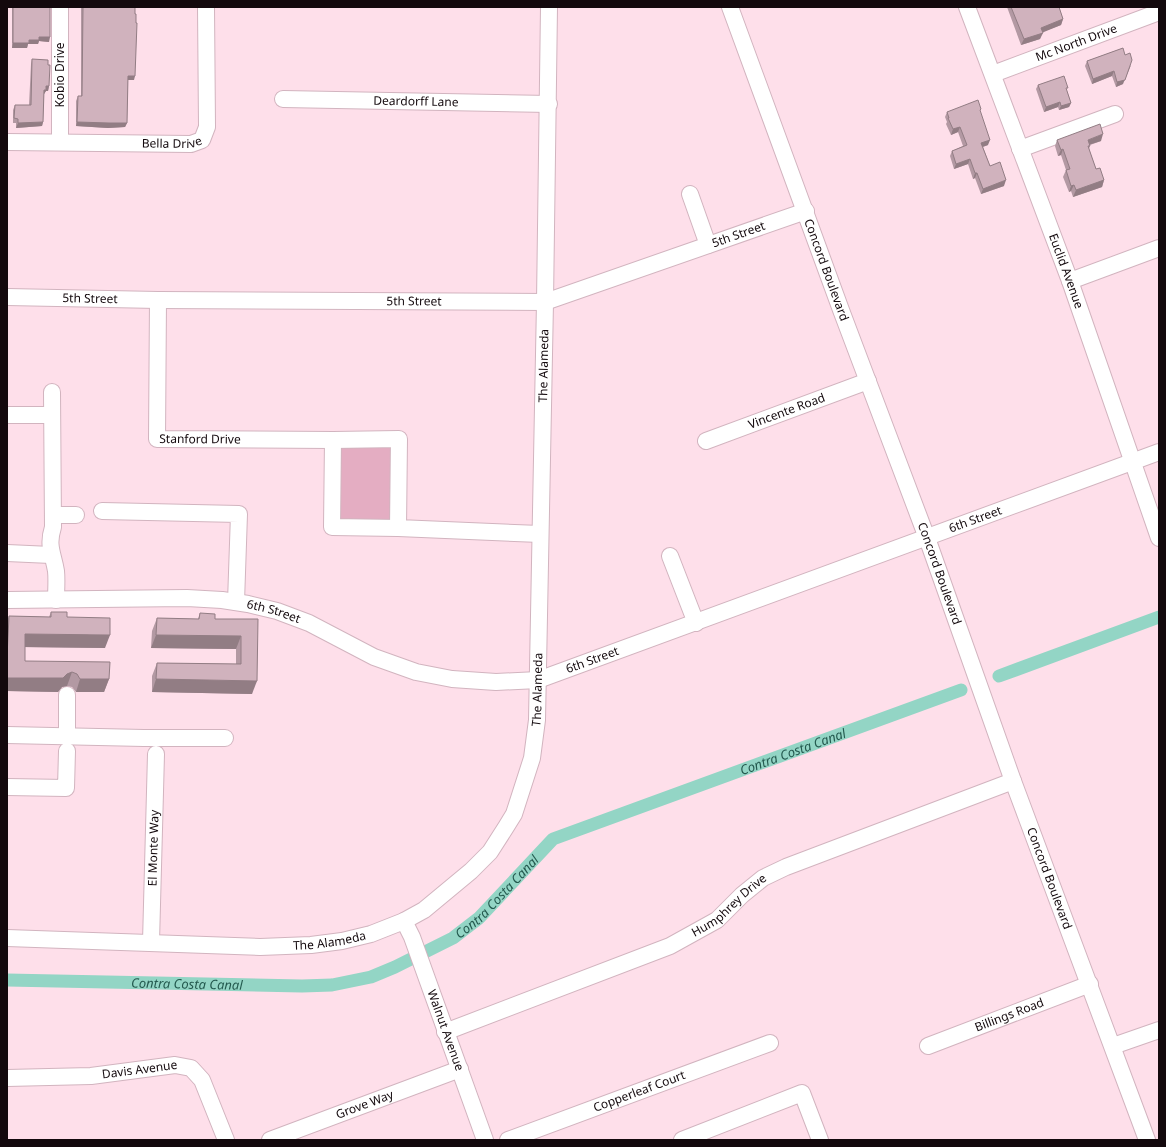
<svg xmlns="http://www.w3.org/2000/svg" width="1166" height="1147" viewBox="0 0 1166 1147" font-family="'Noto Sans',sans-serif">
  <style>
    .green { fill: #e4adc2 }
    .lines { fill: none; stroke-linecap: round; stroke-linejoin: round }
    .canal { stroke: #93d5c5; stroke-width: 13 }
    .minor-casing { stroke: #d2b4bf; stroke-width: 18 }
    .minor { stroke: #fff; stroke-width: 16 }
    .wall { fill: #b399a3 }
    .shaded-wall { fill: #927d84 }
    .building { fill: #d0b2bd; stroke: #927d84 }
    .labels { text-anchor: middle; stroke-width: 3.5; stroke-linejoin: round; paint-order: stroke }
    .street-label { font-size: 12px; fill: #13090d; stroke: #fff }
    .water-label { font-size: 13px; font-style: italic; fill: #245a4f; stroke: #fff }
  </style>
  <rect width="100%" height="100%" fill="#fedfea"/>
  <polygon class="green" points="399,439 398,528 332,527 333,440"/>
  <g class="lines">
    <g class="canal">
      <polyline points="999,676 1159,617"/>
      <path id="s1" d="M7 980 302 986 332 985 371 977 395 967 453 938 479 918 553 839 961 690"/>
    </g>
    <g class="minor-casing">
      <g id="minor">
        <path id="s2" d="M730 7 841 310 927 538 1013 781 1147 1140"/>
        <path id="s3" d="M967 7 1070 281 1159 538"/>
        <path id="s4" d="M993 74 1159 12"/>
        <path id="s5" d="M283 99 549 104"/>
        <path id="s6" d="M7 142 191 144 202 140 207 127 206 7"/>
        <polyline points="60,142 60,7"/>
        <polyline points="1020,149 1115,114"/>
        <polyline points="690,194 708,245"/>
        <polyline points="1070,281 1159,248"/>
        <path id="s7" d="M7 297 158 300 545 302 806 211"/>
        <path id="s8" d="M158 300 157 439 333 440 399 439 398 528 540 534"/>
        <path d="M52 392 53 527C47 546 53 553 56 571 57 580 56 591 56 600"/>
        <polyline points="7,415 52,415"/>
        <polyline points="333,440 332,527 398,528"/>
        <path id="s9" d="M706 441 868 381"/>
        <polyline points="102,511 239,514 236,602"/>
        <polyline points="53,515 76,515"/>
        <polyline points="7,553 51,555"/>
        <polyline points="670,556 696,623"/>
        <path id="s10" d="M7 600 187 598 222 600 248 604 277 611 309 623 374 657 416 672 452 679 496 682 538 680 1159 452"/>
        <polyline points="7,735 144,738 225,738"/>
        <polyline points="67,736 67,695"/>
        <polyline points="7,787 66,788 67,751"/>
        <path id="s11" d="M404 921 412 937 485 1140"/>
        <path id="s12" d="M7 938 260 947 311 945 342 941 371 934 404 921 424 910 471 871 490 852 506 827 514 814 532 758 537 720 545 302 549 7"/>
        <path id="s13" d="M151 942 156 754"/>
        <path id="s14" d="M445 1032 670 946 717 920 742 895 763 878 786 867 1013 781"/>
        <path id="s15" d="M928 1046 1090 984"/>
        <polyline points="1113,1046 1159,1030"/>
        <path id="s16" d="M7 1078 91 1076 175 1065 191 1068 202 1080 226 1140"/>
        <path id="s17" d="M270 1140 460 1069"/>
        <path id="s18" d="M508 1140 770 1043"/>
        <polyline points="682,1140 802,1093 820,1140"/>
      </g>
    </g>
    <use href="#minor" class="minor"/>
  </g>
  <g class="wall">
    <polygon points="12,7 50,7 49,42 39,41 38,44 28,44 27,48 12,48"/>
    <polygon points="81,7 135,7 134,80 128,80 127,123 125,127 108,128 76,126 76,101 78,96 81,96"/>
    <polygon points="1007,7 1059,7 1063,19 1061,25 1042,32 1040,39 1021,45"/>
    <polygon points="1123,48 1123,84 1116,87 1112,76 1092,84 1085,66 1087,61"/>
    <polygon points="32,59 48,65 49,86 48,91 46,91 44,94 43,122 42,126 16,128 16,123 13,123 13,110 15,105 29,105 31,64"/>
    <polygon points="1038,85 1067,91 1071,103 1069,107 1059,110 1058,107 1044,112 1036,89"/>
    <polygon points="947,112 980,112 988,145 983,147 990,166 1004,186 981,194 975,178 973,179 968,164 954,169 950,156 952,151 963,146 958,132 951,135 946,124 947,122 945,117"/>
    <polygon points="1057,140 1101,141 1090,145 1090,146 1089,149 1096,169 1104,180 1102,187 1073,197 1071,191 1069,192 1063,177 1066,170 1061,155 1058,156 1055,146"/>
    <polygon points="51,612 67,617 105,648 25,647 25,661 109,679 104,692 76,692 72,687 67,686 62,687 58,692 7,691 7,621 9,616 49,617"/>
    <polygon points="200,613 215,619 258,619 252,694 152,692 152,676 157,663 236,664 236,649 151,648 152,631 157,618 198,619"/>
  </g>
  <g class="shaded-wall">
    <polygon points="1063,19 1061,25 1039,34 1041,28"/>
    <polygon points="1043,33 1040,39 1021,45 1024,39"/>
    <polygon points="39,37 50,37 49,42 39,41 38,44 28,44 27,48 12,48 13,43"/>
    <polygon points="1131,65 1123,84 1116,87 1117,82"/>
    <polygon points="1114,71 1112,76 1092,84 1093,79"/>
    <polygon points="128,76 135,76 134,80 126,80"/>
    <polygon points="46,86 49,86 48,91 46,91 44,94 44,90"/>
    <polygon points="1060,102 1058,107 1044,112 1046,107"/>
    <polygon points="1071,103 1069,107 1059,110 1061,106"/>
    <polygon points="43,122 42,126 16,128 18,123"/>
    <polygon points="77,122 127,123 125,127 108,128 76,126"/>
    <polygon points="960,127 958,132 951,135 953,129"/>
    <polygon points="1103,134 1101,141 1085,146 1088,140"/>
    <polygon points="990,140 988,145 979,148 981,143"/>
    <polygon points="1063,149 1061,155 1058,156 1061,150"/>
    <polygon points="970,159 968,164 954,169 956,164"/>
    <polygon points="975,173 977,173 975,178 973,179"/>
    <polygon points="1006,180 1004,186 981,194 983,189"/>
    <polygon points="1104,180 1102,187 1073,197 1076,190"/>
    <polygon points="1074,185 1071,191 1069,192 1071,186"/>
    <polygon points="25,634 110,635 105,648 20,647"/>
    <polygon points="156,635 241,636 236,649 151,648"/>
    <polygon points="72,672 67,686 62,687 58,692 7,691 7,678"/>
    <polygon points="80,679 109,679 104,692 76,692"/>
    <polygon points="156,679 257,681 252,694 152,692"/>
  </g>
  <g class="building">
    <polygon points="13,7 50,7 50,37 39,37 39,40 29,40 29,43 13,43"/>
    <polygon points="83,7 135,7 135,14 136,14 136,23 137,23 135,76 128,76 127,123 109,123 77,122 78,96 82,96"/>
    <polygon points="1011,7 1059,7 1063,19 1041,28 1043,33 1024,39"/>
    <polygon points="1123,48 1125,55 1130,53 1132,60 1125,80 1117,82 1114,71 1093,79 1087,61"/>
    <polygon points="32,59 48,60 48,65 50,65 49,86 46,86 46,90 44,90 43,122 18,123 18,119 14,118 15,105 31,105"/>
    <polygon points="1064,76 1068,88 1066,88 1071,103 1061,106 1060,102 1046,107 1038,85"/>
    <polygon points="978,100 981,109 980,110 990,140 981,143 990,166 1000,162 1006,180 983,189 977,173 975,173 970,159 956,164 952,151 967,145 960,127 953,129 948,118 949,118 947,112"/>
    <polygon points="1100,124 1103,134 1088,140 1090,146 1088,146 1096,169 1100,168 1104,180 1076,190 1074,185 1071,186 1066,170 1070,169 1063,149 1061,150 1057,140"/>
    <polygon points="51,612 67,612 67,617 110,618 110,635 25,634 25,661 110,662 109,679 80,679 77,674 72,672 67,674 63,678 7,678 7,657 9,616 51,617"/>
    <polygon points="200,613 215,614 215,619 258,619 257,681 156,679 157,663 241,664 241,636 156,635 157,618 199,619"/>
  </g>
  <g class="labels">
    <g class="street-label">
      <text dy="4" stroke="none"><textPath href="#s4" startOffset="89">Mc North Drive</textPath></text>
      <text transform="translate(60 75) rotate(-90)" y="4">Kobio Drive</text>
      <text dy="4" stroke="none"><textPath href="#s5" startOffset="133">Deardorff Lane</textPath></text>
      <text dy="4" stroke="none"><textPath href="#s6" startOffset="165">Bella Drive</textPath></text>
      <text dy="4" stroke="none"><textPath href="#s7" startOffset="743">5th Street</textPath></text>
      <text dy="4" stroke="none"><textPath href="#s2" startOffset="280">Concord Boulevard</textPath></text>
      <text dy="4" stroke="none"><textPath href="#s3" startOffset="282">Euclid Avenue</textPath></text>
      <text dy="4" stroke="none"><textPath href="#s7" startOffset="83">5th Street</textPath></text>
      <text dy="4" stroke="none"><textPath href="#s7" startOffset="407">5th Street</textPath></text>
      <text dy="4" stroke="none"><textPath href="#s12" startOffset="1008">The Alameda</textPath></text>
      <text dy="4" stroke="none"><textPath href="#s9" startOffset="86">Vincente Road</textPath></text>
      <text dy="4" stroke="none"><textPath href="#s8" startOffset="182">Stanford Drive</textPath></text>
      <text dy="4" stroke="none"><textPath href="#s10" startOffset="1012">6th Street</textPath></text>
      <text dy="4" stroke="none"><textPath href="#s2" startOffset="604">Concord Boulevard</textPath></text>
      <text dy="4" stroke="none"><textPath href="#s10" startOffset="268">6th Street</textPath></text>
      <text dy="4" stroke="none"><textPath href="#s10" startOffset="604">6th Street</textPath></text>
      <text dy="4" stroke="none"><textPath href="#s12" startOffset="684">The Alameda</textPath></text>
      <text dy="4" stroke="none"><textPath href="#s13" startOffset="94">El Monte Way</textPath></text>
      <text dy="4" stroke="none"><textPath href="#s2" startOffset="928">Concord Boulevard</textPath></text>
      <text dy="4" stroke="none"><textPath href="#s14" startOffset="313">Humphrey Drive</textPath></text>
      <text dy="4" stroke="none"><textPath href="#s12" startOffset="323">The Alameda</textPath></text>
      <text dy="4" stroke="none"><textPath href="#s15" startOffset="87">Billings Road</textPath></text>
      <text dy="4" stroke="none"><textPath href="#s11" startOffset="117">Walnut Avenue</textPath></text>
      <text dy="4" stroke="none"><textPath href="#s16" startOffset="133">Davis Avenue</textPath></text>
      <text dy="4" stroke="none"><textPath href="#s18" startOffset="140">Copperleaf Court</textPath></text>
      <text dy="4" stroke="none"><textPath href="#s17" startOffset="101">Grove Way</textPath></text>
    </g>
    <g class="water-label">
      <text dy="5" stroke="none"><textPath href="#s1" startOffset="852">Contra Costa Canal</textPath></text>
      <text dy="5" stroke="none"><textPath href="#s1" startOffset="516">Contra Costa Canal</textPath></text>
      <text dy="5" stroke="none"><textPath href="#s1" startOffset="180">Contra Costa Canal</textPath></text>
    </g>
  </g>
  <rect width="1166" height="1147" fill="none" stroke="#13090d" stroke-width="16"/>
</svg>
